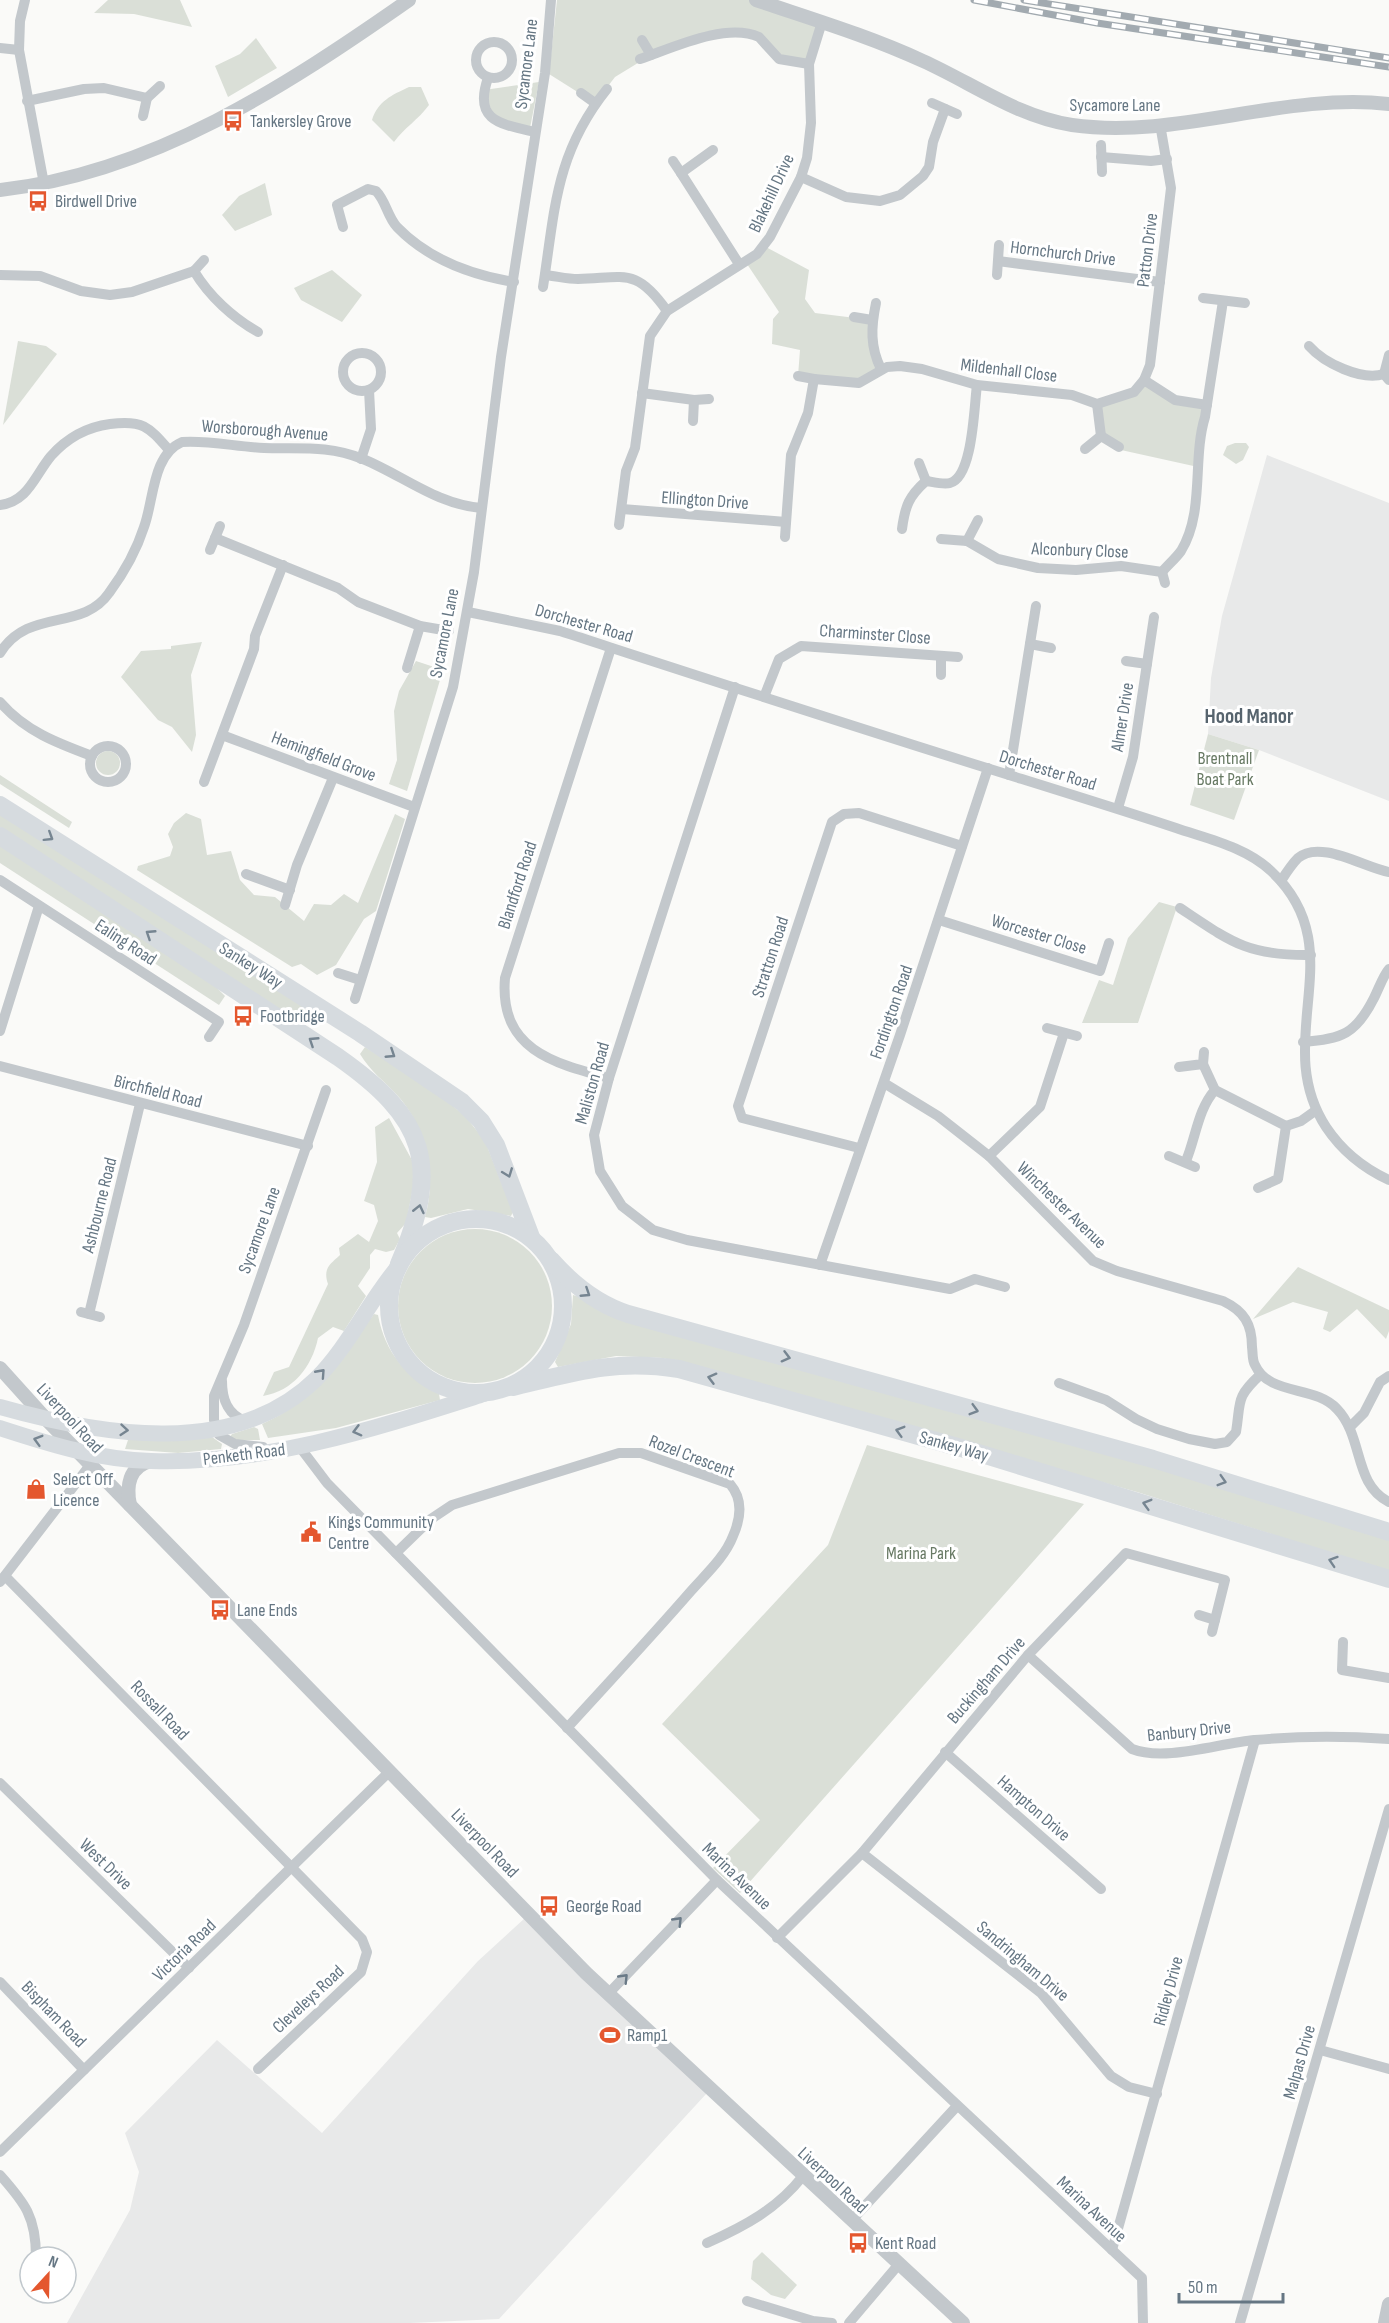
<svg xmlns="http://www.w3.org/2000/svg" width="1389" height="2323" viewBox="0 0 1389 2323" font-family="'Sofia Sans Condensed',sans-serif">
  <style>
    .built { fill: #e8e9e9 }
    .green { fill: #dadfd7 }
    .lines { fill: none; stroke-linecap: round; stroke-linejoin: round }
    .minor { stroke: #c3c8cc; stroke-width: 10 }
    .tertiary { stroke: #c3c8cc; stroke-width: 14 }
    .primary { stroke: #d6dbdf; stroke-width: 16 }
    .trunk { stroke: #d6dbdf; stroke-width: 18 }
    .rail-casing { stroke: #a2aab0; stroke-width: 7 }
    .rail { stroke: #fff; stroke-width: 4.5; stroke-dasharray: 14; stroke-linecap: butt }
    .oneway { stroke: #768591 }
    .oneway2 { stroke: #6a7a87 }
    .labels { text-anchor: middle; stroke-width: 6; stroke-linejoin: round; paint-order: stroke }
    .street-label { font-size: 18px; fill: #657683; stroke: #fff }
    .poi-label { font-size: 18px; fill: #657683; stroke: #fff; text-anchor: start }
    .park-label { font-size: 18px; fill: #687a64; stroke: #fff }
    .quarter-label { font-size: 21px; font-weight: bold; fill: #57646e; stroke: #fff }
  </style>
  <rect width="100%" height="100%" fill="#fafaf8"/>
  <g class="built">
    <polygon points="1267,455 1389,503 1389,801 1259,750 1208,734 1211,678 1222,616"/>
    <polygon points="525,1918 707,2093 499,2319 410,2323 67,2323 130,2210 139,2172 125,2133 217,2040 322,2133 478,1961"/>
  </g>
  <g class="green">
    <polygon points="108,0 180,0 192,27 134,14 94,13"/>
    <polygon points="557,0 756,0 822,22 809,64 790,62 759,37 710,36 651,55 615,77 595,103 549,74"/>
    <polygon points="256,38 277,68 228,97 215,66 240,54"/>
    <polygon points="539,82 530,128 495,121 484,90"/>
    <path d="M409 87H421L429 105C418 120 404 128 394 142L372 120C378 101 392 95 409 87Z"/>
    <polygon points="265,183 272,215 235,231 222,215 239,196"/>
    <polygon points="764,246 809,270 805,299 815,313 872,320 881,369 865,381 798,376 800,350 772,344 773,319 779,312 745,261"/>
    <polygon points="332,270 362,295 342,322 301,300 294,288"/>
    <polygon points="18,341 46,346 57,354 3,425"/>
    <polygon points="1144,380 1165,395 1207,405 1198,467 1121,450 1101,436 1097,404 1110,402"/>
    <polygon points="1235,443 1246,443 1249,447 1243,460 1236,464 1223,455 1227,446"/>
    <polygon points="202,642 191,675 196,735 192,752 172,727 158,720 121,677 141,651 171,649 171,646"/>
    <polygon points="416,661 443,670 407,791 389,784 397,760 394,711 399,691"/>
    <polygon points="1208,734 1259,750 1234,820 1190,805"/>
    <circle cx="108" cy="763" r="12"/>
    <polygon points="0,775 72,822 69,828 0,784"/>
    <polygon points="186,813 201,819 207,855 231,851 240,880 254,895 275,897 304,921 314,904 331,905 344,894 358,903 395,814 405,819 376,911 364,919 336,965 317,975 301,964 292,967 137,870 138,866 170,856 173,847 168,834 174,823"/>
    <polygon points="0,814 292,999 323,1021 313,1024 296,1020 0,827"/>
    <polygon points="0,842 201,972 225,996 219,1005 0,863"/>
    <polygon points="1159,902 1177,907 1138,1023 1082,1023 1099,980 1113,985 1128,938"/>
    <path d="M365 1047 434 1090 466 1117 485 1141 513 1212 511 1216 468 1209 431 1218 425 1217C437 1175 427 1128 397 1095 384 1081 370 1071 360 1054Z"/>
    <path d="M389 1118 413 1162 415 1178 406 1223 397 1233 400 1239 394 1250 386 1252 375 1249 370 1255V1268L358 1286 366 1296 344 1331 333 1327 318 1338C312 1367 293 1391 263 1396L274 1372 289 1367 328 1284C323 1269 329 1265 340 1255L339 1248 358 1234 369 1242 378 1221 374 1205 364 1201 377 1162 375 1127Z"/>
    <circle cx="475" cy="1306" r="77"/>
    <polygon points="1298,1267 1389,1310 1389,1331 1386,1339 1357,1309 1330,1332 1323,1329 1328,1312 1293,1302 1253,1319"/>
    <polygon points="573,1295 1144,1463 1389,1539 1389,1571 1137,1492 663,1358 616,1356 558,1367 555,1362 571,1324"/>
    <path d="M374 1314 378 1315C385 1353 406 1376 439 1394L440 1400 336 1428 268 1438 262 1424C314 1402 341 1357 374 1314Z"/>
    <polygon points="254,1427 258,1429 260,1440 233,1440 230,1437 232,1434"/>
    <polygon points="212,1437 222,1444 221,1449 178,1453 125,1449 128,1440"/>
    <polygon points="867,1445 1084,1504 740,1893 713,1868 760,1820 662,1724 828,1545"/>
    <polygon points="762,2252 797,2285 785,2299 771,2295 751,2279 753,2261"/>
  </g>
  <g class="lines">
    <g class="minor">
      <polyline points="25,0 20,21 19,50 44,184"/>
      <polyline points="642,40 651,55"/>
      <circle cx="494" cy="60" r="18"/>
      <polyline points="0,48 19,50"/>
      <path d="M640 59C672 48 726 22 759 37L779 59 809 64"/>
      <path d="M488 78C473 121 500 124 535 132"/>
      <polyline points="581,93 595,103"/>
      <polyline points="27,101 84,89 104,88 147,98"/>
      <polyline points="932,103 957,114"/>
      <polyline points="143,116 147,98 160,86"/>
      <polyline points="1101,145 1102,172"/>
      <polyline points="713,150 681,173 739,264"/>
      <polyline points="1101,157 1151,161 1167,159"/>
      <polyline points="673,161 681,173"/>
      <polyline points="801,177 846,197 880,201 900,195 923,176 929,167 933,142 945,109"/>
      <path d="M343 227 337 205 368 189 376 191C386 201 387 216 397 227 428 259 471 275 514 282"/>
      <path d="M204 260 194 271C209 296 233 318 258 332"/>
      <polyline points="998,261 1160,282"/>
      <polyline points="0,275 40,276 81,291 110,295 132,292 194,271"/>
      <path d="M545 275C556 276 567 279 578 279 625 278 636 267 667 311"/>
      <polyline points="997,275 999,245"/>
      <path d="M543 287C555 210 555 154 607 89"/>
      <polyline points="1203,298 1245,303"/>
      <path d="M876 303C871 327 870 347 881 369"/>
      <polyline points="854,317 872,320"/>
      <path d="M1309 346C1324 363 1361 381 1384 374"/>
      <circle cx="362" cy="372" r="19"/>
      <polyline points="1389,355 1384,374 1389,380"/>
      <polyline points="798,376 814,379"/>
      <polyline points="1144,380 1175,400 1207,405"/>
      <polyline points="642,393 694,400 709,399"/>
      <polyline points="1097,404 1101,436"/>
      <polyline points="693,421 694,400"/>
      <polyline points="1085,449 1101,436 1119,447"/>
      <polyline points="361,459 371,429 369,390"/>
      <polyline points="919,463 926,481"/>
      <path d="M0 505C28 502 35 475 51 456 67 438 87 427 110 424 143 420 148 426 169 450"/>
      <polyline points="622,509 786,522"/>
      <polyline points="619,525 626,471 635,448 650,336 667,311 757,254 770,237 801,177 807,158 811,123 809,64 822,22"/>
      <path d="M902 529C905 506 909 496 926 481 933 482 944 485 950 483 973 477 974 406 977 385"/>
      <polyline points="785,537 791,455 808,413 814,379 859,383 887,367 900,366 922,369 977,385 1072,395 1097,404 1134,392 1144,380 1150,365 1171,188 1160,124"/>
      <polyline points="215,538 338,588 358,602 420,626 449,631"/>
      <path d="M941 539 967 541 998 559 1038 568 1076 570 1121 566 1162 572C1168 565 1176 558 1181 551 1205 512 1192 459 1205 417L1223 301"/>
      <polyline points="967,541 978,520"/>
      <polyline points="210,550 220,526"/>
      <polyline points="1162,572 1165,583"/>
      <path d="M468 612 560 631C714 681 867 731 1022 779 1073 795 1125 811 1176 828 1208 839 1246 847 1271 871 1355 949 1269 1040 1326 1127 1342 1151 1363 1168 1389 1180"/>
      <polyline points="1030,644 1051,648"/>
      <path d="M0 653C29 607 82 632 109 593 123 574 137 549 144 527 154 500 152 455 182 442 209 440 237 447 264 448 301 449 328 445 363 459 404 476 436 504 481 508"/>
      <polyline points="941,656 941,675"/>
      <polyline points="1126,661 1147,664"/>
      <polyline points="407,668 420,626"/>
      <polyline points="735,687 609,1078 594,1135 600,1171 622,1206 653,1230 687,1240 950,1289 975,1279 1005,1287"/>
      <polyline points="764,697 779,659 801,646 958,657"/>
      <path d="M0 702C25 731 57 743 92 756"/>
      <polyline points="222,735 414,807"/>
      <circle cx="108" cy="764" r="18"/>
      <polyline points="1009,775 1036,606"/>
      <polyline points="204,782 254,649 255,636 283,565"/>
      <polyline points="1118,808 1133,757 1154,617"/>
      <polyline points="246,874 290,890"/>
      <polyline points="0,880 219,1022 209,1037"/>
      <path d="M1281 881C1286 873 1292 864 1298 858 1320 839 1365 868 1389 872"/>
      <polyline points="285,905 297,865 333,778"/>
      <path d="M1180 908C1231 942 1248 956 1311 955"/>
      <polyline points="939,920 1100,971 1109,943"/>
      <polyline points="338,973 360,980"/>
      <polyline points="355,999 453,687 474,572 501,357 545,73 551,0"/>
      <polyline points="1047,1028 1077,1036"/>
      <polyline points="0,1031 39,906"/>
      <path d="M1303 1042C1342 1039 1356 1034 1374 998 1379 988 1383 976 1389 969"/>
      <polyline points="1203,1064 1215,1090 1286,1126 1278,1179 1258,1188"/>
      <polyline points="0,1066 308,1146"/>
      <polyline points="1179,1067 1203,1064 1204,1052"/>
      <path d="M609 1078C552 1063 499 1049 505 978L611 648"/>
      <path d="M884 1083 938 1116 989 1156 1093 1261 1117 1271 1223 1301C1244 1311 1252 1324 1252 1347 1253 1354 1252 1360 1255 1365 1269 1396 1315 1385 1337 1409 1364 1437 1353 1484 1389 1502"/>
      <polyline points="1286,1126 1301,1121 1315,1111"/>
      <polyline points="859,1148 742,1118 738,1106 832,822 844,814 859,813 962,846"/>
      <polyline points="989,1156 1040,1107 1064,1033"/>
      <polyline points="1169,1156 1195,1167"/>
      <path d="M1186 1161C1196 1137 1198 1109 1215 1090"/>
      <polyline points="820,1265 900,1035 988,768"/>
      <polyline points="81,1312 100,1317"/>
      <polyline points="89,1314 140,1104"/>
      <path d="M222 1381C222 1399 227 1414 245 1421"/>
      <path d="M1059 1383 1106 1400 1136 1419 1157 1429 1189 1439 1215 1444 1227 1442 1236 1432C1241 1402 1235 1398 1260 1375"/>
      <polyline points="1350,1427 1364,1413 1380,1382 1389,1376"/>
      <polyline points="299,1446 327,1483 717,1880 1142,2278 1143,2323"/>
      <polyline points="263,1447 235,1444 219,1435 214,1420 214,1396 244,1325 326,1090"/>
      <path d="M396 1553 431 1519 452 1505 619 1453H641L730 1484C743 1499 741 1518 733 1536 725 1557 706 1574 691 1591 651 1637 609 1682 567 1728"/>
      <polyline points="5,1576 362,1939 367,1952 361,1972 258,2069"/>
      <polyline points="0,1582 90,1465"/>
      <polyline points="1199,1615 1215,1620 1212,1632"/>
      <polyline points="1343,1642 1342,1670 1389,1678"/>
      <path d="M1028 1655 1132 1749C1165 1762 1219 1743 1255 1740 1299 1736 1345 1736 1389 1739"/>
      <polyline points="945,1752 1101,1889"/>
      <polyline points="0,1783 189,1968"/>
      <polyline points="862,1853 1041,1993 1111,2076 1129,2087 1157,2094"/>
      <polyline points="777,1938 862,1853 1028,1655 1126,1553 1225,1580 1215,1620"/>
      <polyline points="0,1982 84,2070"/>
      <polyline points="608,1994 717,1880"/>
      <polyline points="1320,2050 1389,2069"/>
      <polyline points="0,2152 390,1771"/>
      <path d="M0 2175C25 2203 36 2217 36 2257"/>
      <polyline points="851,2221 957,2106"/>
      <path d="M707 2243C745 2226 777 2209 803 2176"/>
      <polyline points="1112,2250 1255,1740"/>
      <polyline points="747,2301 813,2321 832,2323"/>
      <polyline points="849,2323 899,2264"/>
      <polyline points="1240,2323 1389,1809"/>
    </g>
    <g class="tertiary">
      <path d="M756 0C812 19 869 36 923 61 972 83 1018 117 1072 125 1178 140 1283 92 1389 104"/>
      <path d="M0 190C153 173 286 86 409 0"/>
      <polyline points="0,1368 46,1419 586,1973 963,2323"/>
      <path d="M130 1505C126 1486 129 1467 150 1461"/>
      <polyline points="1385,2323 1389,2304"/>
    </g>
    <g class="primary">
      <path d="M0 1407C99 1435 235 1459 316 1379 348 1347 368 1303 397 1268"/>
      <path d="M0 1428C49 1444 100 1460 151 1461 265 1465 377 1428 484 1394"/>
    </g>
    <g class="trunk">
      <polyline points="0,805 360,1033 462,1102 481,1121 496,1145 531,1237"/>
      <path d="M0 836 338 1057C425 1118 442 1164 399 1264"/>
      <circle cx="476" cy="1306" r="87"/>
      <path d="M551 1260C573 1285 597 1304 628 1314L1153 1459 1389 1532"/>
      <path d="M513 1387C575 1372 614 1359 679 1369L972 1451 1389 1579"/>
    </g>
    <g class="rail-casing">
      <g id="rail">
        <polyline points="974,0 1097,23 1389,67"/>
        <polyline points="1024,0 1389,58"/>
      </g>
    </g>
    <use href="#rail" class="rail"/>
  </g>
  <defs><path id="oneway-chevron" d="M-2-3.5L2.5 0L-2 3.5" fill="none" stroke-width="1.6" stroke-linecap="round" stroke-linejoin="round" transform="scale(1.5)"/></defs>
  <g class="oneway">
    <use href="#oneway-chevron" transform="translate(49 837) rotate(32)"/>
    <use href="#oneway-chevron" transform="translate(150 934) rotate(-147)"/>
    <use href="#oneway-chevron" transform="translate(313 1041) rotate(-147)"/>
    <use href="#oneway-chevron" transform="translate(391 1054) rotate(33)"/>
    <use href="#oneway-chevron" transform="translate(508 1173) rotate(69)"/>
    <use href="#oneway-chevron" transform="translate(419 1209) rotate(-77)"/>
    <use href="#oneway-chevron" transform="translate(586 1293) rotate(33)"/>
    <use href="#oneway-chevron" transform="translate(786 1357) rotate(15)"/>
    <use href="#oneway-chevron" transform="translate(321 1373) rotate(-48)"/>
    <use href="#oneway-chevron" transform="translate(712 1378) rotate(-165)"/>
    <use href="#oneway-chevron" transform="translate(974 1410) rotate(16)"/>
    <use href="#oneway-chevron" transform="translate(124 1430) rotate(5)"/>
    <use href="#oneway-chevron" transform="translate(357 1431) rotate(165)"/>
    <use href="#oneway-chevron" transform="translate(900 1431) rotate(-164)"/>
    <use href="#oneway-chevron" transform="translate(38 1440) rotate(-164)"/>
    <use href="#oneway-chevron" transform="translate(1222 1481) rotate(17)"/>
    <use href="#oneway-chevron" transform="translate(1147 1504) rotate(-164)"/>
    <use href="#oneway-chevron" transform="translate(1333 1561) rotate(-162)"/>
  </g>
  <g class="oneway2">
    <use href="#oneway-chevron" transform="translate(678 1921) rotate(-46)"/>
    <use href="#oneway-chevron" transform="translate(624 1978) rotate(-46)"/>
  </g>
  <defs>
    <g id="bus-bare" transform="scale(1.62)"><path d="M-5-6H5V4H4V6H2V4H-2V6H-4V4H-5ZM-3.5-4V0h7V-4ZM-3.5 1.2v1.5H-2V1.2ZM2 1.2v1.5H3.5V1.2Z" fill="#e4572e" stroke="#fff" stroke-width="2.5" paint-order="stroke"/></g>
    <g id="shop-bare" transform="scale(1.62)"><path d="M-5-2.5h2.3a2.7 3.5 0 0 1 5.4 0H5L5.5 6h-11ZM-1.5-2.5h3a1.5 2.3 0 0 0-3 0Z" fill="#e4572e" stroke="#fff" stroke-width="2.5" paint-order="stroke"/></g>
    <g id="civic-bare" transform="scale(1.62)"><path d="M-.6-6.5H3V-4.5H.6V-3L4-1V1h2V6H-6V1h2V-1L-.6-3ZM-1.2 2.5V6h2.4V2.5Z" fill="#e4572e" stroke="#fff" stroke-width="2.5" paint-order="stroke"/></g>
    <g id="stadium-bare" transform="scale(1.62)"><path d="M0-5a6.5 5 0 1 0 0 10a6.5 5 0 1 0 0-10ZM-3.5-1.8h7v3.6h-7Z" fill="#e4572e" stroke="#fff" stroke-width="2.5" paint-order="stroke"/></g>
  </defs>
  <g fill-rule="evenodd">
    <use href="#bus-bare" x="233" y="121"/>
    <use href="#bus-bare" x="38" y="201"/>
    <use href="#bus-bare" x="243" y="1016"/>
    <use href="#shop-bare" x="36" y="1489"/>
    <use href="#civic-bare" x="311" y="1532"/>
    <use href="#bus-bare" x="220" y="1610"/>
    <use href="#bus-bare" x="549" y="1906"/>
    <use href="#stadium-bare" x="610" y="2035"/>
    <use href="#bus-bare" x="858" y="2243"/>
  </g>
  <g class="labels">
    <g class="street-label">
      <text transform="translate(526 64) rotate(-83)" y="6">Sycamore Lane</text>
      <text x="1115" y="111">Sycamore Lane</text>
      <text transform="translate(771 193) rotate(-65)" y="6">Blakehill Drive</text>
      <text transform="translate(1147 250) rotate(-83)" y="6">Patton Drive</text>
      <text transform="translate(1063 253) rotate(7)" y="6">Hornchurch Drive</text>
      <text transform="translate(1009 370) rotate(7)" y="6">Mildenhall Close</text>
      <text transform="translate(265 430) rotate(4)" y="6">Worsborough Avenue</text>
      <text transform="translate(705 500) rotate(4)" y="6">Ellington Drive</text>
      <text transform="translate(1080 550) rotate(2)" y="6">Alconbury Close</text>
      <text transform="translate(584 623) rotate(16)" y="6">Dorchester Road</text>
      <text transform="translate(444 633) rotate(-79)" y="6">Sycamore Lane</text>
      <text transform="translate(875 634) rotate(4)" y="6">Charminster Close</text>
      <text transform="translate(1122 717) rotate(-81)" y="6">Almer Drive</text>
      <text transform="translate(324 756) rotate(21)" y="6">Hemingfield Grove</text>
      <text transform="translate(1048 770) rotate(17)" y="6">Dorchester Road</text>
      <text transform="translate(517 885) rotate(-72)" y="6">Blandford Road</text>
      <text transform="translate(1039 934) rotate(17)" y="6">Worcester Close</text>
      <text transform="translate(126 942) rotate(33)" y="6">Ealing Road</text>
      <text transform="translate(770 957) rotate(-72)" y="6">Stratton Road</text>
      <text transform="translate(251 965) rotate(32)" y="6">Sankey Way</text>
      <text transform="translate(891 1012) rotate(-71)" y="6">Fordington Road</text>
      <text transform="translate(592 1083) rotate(-74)" y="6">Maliston Road</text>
      <text transform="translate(158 1091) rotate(14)" y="6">Birchfield Road</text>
      <text transform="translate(99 1205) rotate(-76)" y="6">Ashbourne Road</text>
      <text transform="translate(1062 1205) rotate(44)" y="6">Winchester Avenue</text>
      <text transform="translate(259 1230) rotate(-70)" y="6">Sycamore Lane</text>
      <text transform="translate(70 1418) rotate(47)" y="6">Liverpool Road</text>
      <text transform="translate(954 1446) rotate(16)" y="6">Sankey Way</text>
      <text transform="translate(244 1454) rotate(-7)" y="6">Penketh Road</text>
      <text transform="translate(692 1456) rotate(21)" y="6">Rozel Crescent</text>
      <text transform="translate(986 1680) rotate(-49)" y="6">Buckingham Drive</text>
      <text transform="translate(160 1710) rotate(46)" y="6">Rossall Road</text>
      <text transform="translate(1189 1731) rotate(-6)" y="6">Banbury Drive</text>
      <text transform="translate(1034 1808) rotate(41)" y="6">Hampton Drive</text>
      <text transform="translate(485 1843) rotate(46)" y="6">Liverpool Road</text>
      <text transform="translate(106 1864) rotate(44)" y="6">West Drive</text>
      <text transform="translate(737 1876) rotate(44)" y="6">Marina Avenue</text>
      <text transform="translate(184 1950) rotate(-44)" y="6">Victoria Road</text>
      <text transform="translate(1023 1961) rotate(40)" y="6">Sandringham Drive</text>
      <text transform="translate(1168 1991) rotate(-75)" y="6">Ridley Drive</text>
      <text transform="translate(308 1999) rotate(-43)" y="6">Cleveleys Road</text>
      <text transform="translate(54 2014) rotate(46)" y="6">Bispham Road</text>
      <text transform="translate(1299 2062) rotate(-74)" y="6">Malpas Drive</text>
      <text transform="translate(833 2180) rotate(43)" y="6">Liverpool Road</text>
      <text transform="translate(1092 2209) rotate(43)" y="6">Marina Avenue</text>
    </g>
    <g class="poi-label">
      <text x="250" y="127">Tankersley Grove</text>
      <text x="55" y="207">Birdwell Drive</text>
      <text x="260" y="1022">Footbridge</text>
      <text x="53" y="1485">Select Off<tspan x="53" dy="21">Licence</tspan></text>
      <text x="328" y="1528">Kings Community<tspan x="328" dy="21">Centre</tspan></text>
      <text x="237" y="1616">Lane Ends</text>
      <text x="566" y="1912">George Road</text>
      <text x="627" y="2041">Ramp1</text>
      <text x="875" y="2249">Kent Road</text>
    </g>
    <g class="park-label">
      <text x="1225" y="764">Brentnall<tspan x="1225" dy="21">Boat Park</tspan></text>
      <text x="921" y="1559">Marina Park</text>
    </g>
    <g class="quarter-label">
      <text x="1249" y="723">Hood Manor</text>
    </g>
  </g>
  <g transform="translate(48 2275) rotate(22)"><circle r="28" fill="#ffffff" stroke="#c1c8cd" stroke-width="1.5"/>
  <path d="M0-4.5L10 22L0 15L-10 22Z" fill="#e4572e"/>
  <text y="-9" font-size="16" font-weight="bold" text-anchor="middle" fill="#657683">N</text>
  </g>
  <path d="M1179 2293v9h104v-9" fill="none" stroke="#657683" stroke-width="3"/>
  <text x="1188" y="2293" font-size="18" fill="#657683" stroke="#ffffff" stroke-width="4.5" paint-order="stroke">50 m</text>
</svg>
